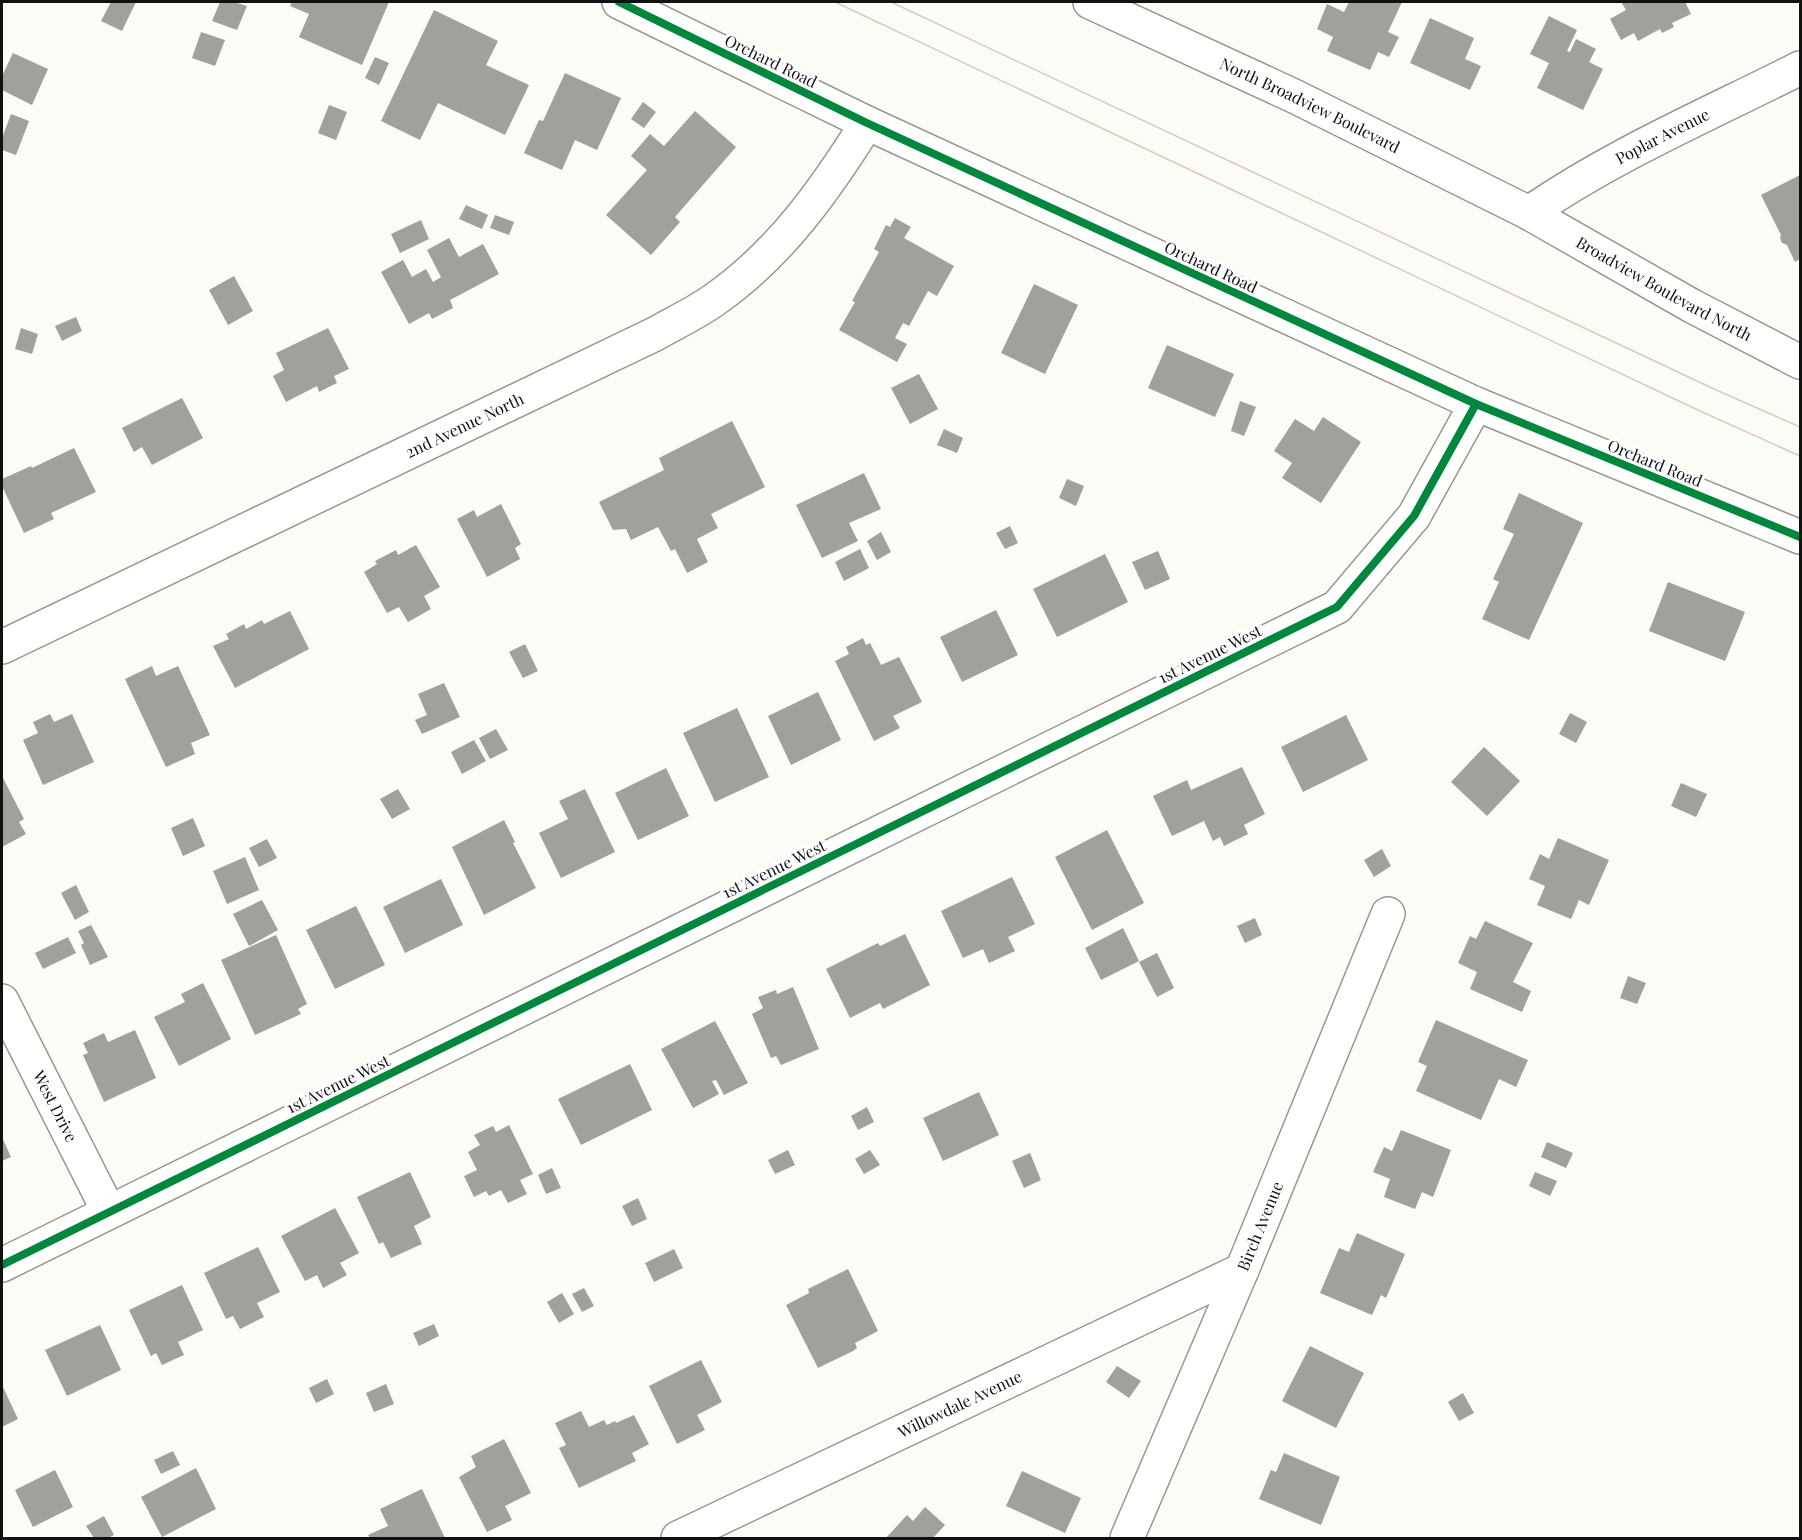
<svg xmlns="http://www.w3.org/2000/svg" width="1802" height="1540" viewBox="0 0 1802 1540" font-family="'Playfair Display',serif">
  <style>
    .building { fill: #a1a09b }
    .lines { fill: none; stroke-linecap: round; stroke-linejoin: round }
    .minor-casing { stroke: #979795; stroke-width: 36 }
    .minor { stroke: #fffffe; stroke-width: 33 }
    .tram { stroke: #dbc8c3; stroke-width: 1.5 }
    .cycleway-casing { stroke: #fff; stroke-width: 11 }
    .cycleway { stroke: #00873e; stroke-width: 8 }
    .labels { text-anchor: middle; stroke-width: 6; stroke-linejoin: round; paint-order: stroke }
    .street-label { font-size: 16px; fill: #111; stroke: #fff }
  </style>
  <rect width="100%" height="100%" fill="#fcfcf7"/>
  <g class="building">
    <polygon points="111,2 136,2 122,31 101,21"/>
    <polygon points="220,2 234,2 247,6 237,30 212,21"/>
    <polygon points="292,2 389,2 362,65 299,37 309,14 290,6"/>
    <polygon points="1349,2 1402,2 1388,32 1399,37 1389,57 1378,52 1370,70 1327,51 1333,37 1317,29 1327,4 1344,12"/>
    <polygon points="1621,2 1685,2 1691,14 1672,23 1674,27 1662,33 1660,29 1638,41 1634,33 1621,40 1610,19 1626,10"/>
    <polygon points="434,10 498,41 486,65 529,85 505,135 438,103 420,140 381,121"/>
    <polygon points="1549,16 1577,30 1567,51 1570,52 1576,39 1596,49 1589,62 1603,69 1583,110 1537,88 1549,63 1530,54"/>
    <polygon points="1430,18 1474,38 1465,59 1481,66 1470,90 1410,63"/>
    <polygon points="201,32 225,40 215,66 192,58"/>
    <polygon points="13,53 48,69 32,105 2,90 2,76"/>
    <polygon points="375,57 389,63 379,85 365,78"/>
    <polygon points="565,73 621,98 597,150 575,140 562,170 524,153 539,120 543,121"/>
    <polygon points="643,102 656,112 644,128 631,119"/>
    <polygon points="329,105 347,112 336,140 318,133"/>
    <polygon points="695,111 736,147 675,217 680,222 651,255 606,215 647,170 631,156 650,134 664,146"/>
    <polygon points="11,114 29,121 16,155 2,150 2,138"/>
    <polygon points="1800,175 1800,259 1795,262 1787,245 1782,243 1780,238 1781,235 1761,195"/>
    <polygon points="466,205 488,215 482,229 459,219"/>
    <polygon points="495,215 514,222 509,235 490,228"/>
    <polygon points="895,218 911,227 904,238 954,266 937,296 928,291 909,326 903,323 895,338 907,344 897,362 839,330 855,302 852,301 879,252 874,249 886,225 890,227"/>
    <polygon points="421,220 429,239 400,253 391,234"/>
    <polygon points="449,238 459,257 483,244 499,274 450,300 453,308 432,319 429,313 409,324 381,272 403,260 412,277 426,269 433,282 441,277 427,250"/>
    <polygon points="234,276 253,311 228,325 209,290"/>
    <polygon points="1034,284 1078,305 1045,374 1001,353"/>
    <polygon points="76,317 82,331 62,341 55,326"/>
    <polygon points="21,328 38,334 32,354 15,349"/>
    <polygon points="328,328 349,369 334,376 337,383 319,392 317,386 286,402 273,376 284,370 276,353"/>
    <polygon points="1167,345 1234,374 1215,417 1148,388"/>
    <polygon points="919,374 938,409 910,424 891,388"/>
    <polygon points="182,398 203,438 152,465 142,447 134,452 122,428"/>
    <polygon points="1240,401 1256,407 1244,436 1231,431"/>
    <polygon points="1323,417 1361,442 1321,503 1282,478 1292,463 1274,451 1295,419 1314,431"/>
    <polygon points="732,421 765,487 711,514 718,528 697,539 708,562 687,573 675,549 671,551 658,527 631,540 626,529 613,530 599,502 664,470 659,458"/>
    <polygon points="944,429 963,438 957,453 937,445"/>
    <polygon points="74,448 96,492 51,513 54,519 24,533 2,486 2,479 31,466 32,468"/>
    <polygon points="864,473 881,509 849,523 858,541 822,558 796,505"/>
    <polygon points="1067,479 1084,486 1076,506 1059,498"/>
    <polygon points="1519,493 1583,523 1529,640 1482,619 1499,582 1493,579 1514,534 1503,529"/>
    <polygon points="501,504 521,544 515,548 520,559 487,577 457,519 474,510 477,517"/>
    <polygon points="1010,526 1018,543 1005,549 996,533"/>
    <polygon points="881,532 891,552 877,560 867,541"/>
    <polygon points="416,545 440,587 424,596 431,609 408,622 399,607 387,613 364,572 377,564 375,561 396,550 398,555"/>
    <polygon points="860,549 869,568 844,581 835,562"/>
    <polygon points="1158,551 1170,579 1145,590 1132,562"/>
    <polygon points="1105,554 1128,602 1057,637 1033,589"/>
    <polygon points="1668,582 1745,612 1725,661 1649,631"/>
    <polygon points="996,610 1018,655 962,682 940,637"/>
    <polygon points="290,611 309,649 235,688 213,646 229,639 226,634 244,624 246,629 262,620 264,624"/>
    <polygon points="863,638 866,645 870,643 881,665 899,657 922,702 893,716 900,728 874,741 835,661 849,654 846,647"/>
    <polygon points="525,644 538,671 523,678 509,652"/>
    <polygon points="152,666 156,676 178,666 210,735 191,743 195,754 166,767 125,679"/>
    <polygon points="444,683 460,717 422,734 415,720 427,715 418,694"/>
    <polygon points="818,692 841,740 791,765 768,716"/>
    <polygon points="737,708 769,777 715,802 683,733"/>
    <polygon points="1570,713 1587,722 1576,743 1559,734"/>
    <polygon points="50,714 54,722 72,714 94,762 43,785 23,740 38,733 33,722"/>
    <polygon points="1346,715 1368,760 1303,792 1281,747"/>
    <polygon points="496,729 508,750 490,759 479,738"/>
    <polygon points="474,740 486,761 462,774 451,752"/>
    <polygon points="1484,747 1520,781 1487,816 1451,782"/>
    <polygon points="1242,767 1265,814 1244,825 1248,834 1224,846 1220,837 1213,841 1204,821 1172,836 1153,796 1187,780 1191,790"/>
    <polygon points="666,768 689,816 638,840 615,793"/>
    <polygon points="2,776 24,819 19,822 26,834 2,847"/>
    <polygon points="1681,783 1707,794 1696,817 1671,806"/>
    <polygon points="398,789 410,809 392,819 380,799"/>
    <polygon points="585,789 615,852 561,878 539,833 568,819 559,801"/>
    <polygon points="193,818 205,846 183,856 171,828"/>
    <polygon points="504,820 515,842 513,843 536,888 484,915 452,847"/>
    <polygon points="1107,830 1144,903 1092,930 1055,857"/>
    <polygon points="1558,838 1609,860 1589,905 1579,900 1571,919 1537,905 1545,886 1529,879 1540,854 1549,859"/>
    <polygon points="267,839 277,858 259,867 249,848"/>
    <polygon points="1382,849 1391,866 1374,877 1364,860"/>
    <polygon points="245,857 259,890 227,904 213,871"/>
    <polygon points="1012,877 1035,924 1008,937 1015,951 989,963 983,949 963,958 941,911"/>
    <polygon points="441,879 463,925 405,953 383,907"/>
    <polygon points="76,885 89,912 75,920 61,893"/>
    <polygon points="262,900 278,930 249,946 233,914"/>
    <polygon points="356,906 385,965 335,989 306,930"/>
    <polygon points="1255,918 1262,935 1245,943 1237,926"/>
    <polygon points="1485,921 1533,943 1513,982 1531,991 1522,1012 1470,989 1477,972 1458,963 1470,936 1476,939"/>
    <polygon points="91,925 108,957 90,965 81,945 84,943 78,931"/>
    <polygon points="1123,928 1139,961 1101,980 1085,948"/>
    <polygon points="905,934 930,985 883,1009 880,1003 850,1018 826,969 878,943 880,946"/>
    <polygon points="276,935 307,1004 298,1009 301,1014 255,1035 221,960"/>
    <polygon points="68,937 76,953 43,969 35,953"/>
    <polygon points="1157,953 1174,988 1157,997 1139,962"/>
    <polygon points="1628,976 1646,983 1637,1004 1620,998"/>
    <polygon points="203,983 231,1039 179,1066 154,1017 185,1002 181,994"/>
    <polygon points="793,987 819,1049 781,1065 776,1056 771,1058 752,1014 763,1008 758,997 776,990 777,994"/>
    <polygon points="1436,1020 1528,1060 1516,1087 1499,1079 1481,1120 1416,1091 1427,1066 1418,1062"/>
    <polygon points="715,1021 748,1083 724,1095 716,1080 712,1081 719,1094 693,1108 661,1049"/>
    <polygon points="135,1030 156,1078 104,1102 83,1055 88,1053 83,1043 104,1033 108,1042"/>
    <polygon points="630,1064 652,1110 581,1145 558,1099"/>
    <polygon points="979,1092 999,1135 943,1161 923,1118"/>
    <polygon points="867,1107 874,1122 858,1130 851,1116"/>
    <polygon points="509,1125 533,1174 520,1180 527,1194 508,1203 501,1190 489,1196 486,1191 474,1197 464,1176 477,1170 468,1152 480,1145 474,1135 493,1126 496,1132"/>
    <polygon points="1401,1130 1451,1150 1433,1197 1422,1192 1415,1209 1384,1197 1390,1179 1373,1172 1384,1147 1392,1151"/>
    <polygon points="2,1137 11,1157 2,1161"/>
    <polygon points="1547,1142 1573,1153 1566,1168 1541,1157"/>
    <polygon points="788,1150 795,1165 775,1174 768,1160"/>
    <polygon points="870,1150 880,1165 864,1174 855,1159"/>
    <polygon points="1030,1153 1041,1180 1024,1188 1012,1161"/>
    <polygon points="552,1168 561,1188 546,1194 538,1175"/>
    <polygon points="410,1172 431,1217 414,1226 422,1244 391,1258 383,1242 379,1244 357,1197"/>
    <polygon points="1535,1172 1557,1181 1550,1196 1529,1186"/>
    <polygon points="638,1198 647,1219 632,1226 622,1206"/>
    <polygon points="335,1208 359,1253 340,1263 347,1275 323,1288 317,1275 305,1281 281,1236"/>
    <polygon points="1357,1233 1405,1254 1386,1298 1381,1295 1372,1315 1320,1293 1339,1248 1349,1252"/>
    <polygon points="258,1247 280,1292 257,1303 264,1317 240,1329 233,1316 226,1319 204,1273"/>
    <polygon points="674,1249 683,1268 654,1282 645,1263"/>
    <polygon points="848,1269 878,1331 855,1343 857,1348 853,1351 818,1368 786,1305 809,1293 808,1289"/>
    <polygon points="182,1285 203,1330 178,1342 184,1355 162,1365 156,1353 151,1356 129,1310"/>
    <polygon points="584,1288 594,1306 582,1312 572,1294"/>
    <polygon points="562,1293 574,1314 559,1323 547,1302"/>
    <polygon points="434,1324 439,1336 419,1346 413,1333"/>
    <polygon points="100,1325 121,1370 67,1396 45,1350"/>
    <polygon points="1310,1346 1364,1373 1336,1428 1282,1401"/>
    <polygon points="701,1360 722,1402 697,1415 705,1430 677,1444 649,1386"/>
    <polygon points="1117,1366 1141,1381 1129,1398 1106,1382"/>
    <polygon points="327,1379 334,1394 316,1403 309,1388"/>
    <polygon points="386,1384 394,1404 374,1412 366,1393"/>
    <polygon points="2,1385 18,1419 2,1427"/>
    <polygon points="1463,1393 1474,1413 1459,1421 1448,1402"/>
    <polygon points="581,1411 589,1427 604,1420 607,1425 615,1421 616,1423 634,1415 649,1444 632,1453 636,1461 579,1488 559,1448 566,1445 555,1423"/>
    <polygon points="504,1439 531,1493 505,1506 512,1520 487,1532 459,1477 476,1467 471,1456"/>
    <polygon points="173,1451 180,1465 161,1474 154,1460"/>
    <polygon points="1284,1453 1340,1477 1321,1525 1259,1499 1271,1470 1276,1472"/>
    <polygon points="196,1468 216,1509 162,1537 141,1497"/>
    <polygon points="55,1470 73,1507 33,1527 15,1490"/>
    <polygon points="1022,1471 1081,1498 1065,1533 1006,1506"/>
    <polygon points="422,1489 445,1538 370,1538 368,1535 388,1526 380,1509"/>
    <polygon points="925,1507 945,1525 933,1538 886,1538 907,1515 913,1521"/>
    <polygon points="104,1516 114,1535 108,1538 94,1538 86,1526"/>
  </g>
  <g class="lines">
    <g class="minor-casing">
      <g id="minor">
        <polyline points="619,2 867,123 1476,404 1800,537"/>
        <path id="s1" d="M1090 2 1296 97 1529 213 1692 306 1800 362"/>
        <path id="s2" d="M1529 213C1613 155 1709 114 1800 68"/>
        <path id="s3" d="M2 647 655 334C674 323 696 313 714 300 780 254 825 190 867 123"/>
        <path id="s4" d="M2 1001 109 1212"/>
        <polyline points="2,1265 1337,607 1414,516 1476,404"/>
        <path id="s5" d="M678 1538 1242 1270"/>
        <path id="s6" d="M1127 1538 1242 1270 1388 914"/>
      </g>
    </g>
    <use href="#minor" class="minor"/>
    <g class="tram">
      <polyline points="835,2 1700,411 1800,456"/>
      <polyline points="891,2 1714,389 1800,427"/>
    </g>
    <g class="cycleway-casing">
      <g id="cycleway">
        <polyline points="619,2 867,123 1476,404 1800,537"/>
        <polyline points="2,1265 1337,607 1414,516 1476,404"/>
      </g>
    </g>
    <use href="#cycleway" class="cycleway"/>
  </g>
  <g class="labels">
    <g class="street-label">
      <text transform="translate(771 61) rotate(26)" y="6">Orchard Road</text>
      <text dy="6" stroke="none"><textPath href="#s1" startOffset="243">North Broadview Boulevard</textPath></text>
      <text dy="6" stroke="none"><textPath href="#s2" startOffset="154">Poplar Avenue</textPath></text>
      <text transform="translate(1211 267) rotate(25)" y="6">Orchard Road</text>
      <text dy="6" stroke="none"><textPath href="#s1" startOffset="642">Broadview Boulevard North</textPath></text>
      <text dy="6" stroke="none"><textPath href="#s3" startOffset="513">2nd Avenue North</textPath></text>
      <text transform="translate(1655 463) rotate(22)" y="6">Orchard Road</text>
      <text transform="translate(1210 654) rotate(-26)" y="6">1st Avenue West</text>
      <text transform="translate(774 869) rotate(-26)" y="6">1st Avenue West</text>
      <text transform="translate(338 1084) rotate(-26)" y="6">1st Avenue West</text>
      <text dy="6" stroke="none"><textPath href="#s4" startOffset="118">West Drive</textPath></text>
      <text dy="6" stroke="none"><textPath href="#s6" startOffset="339">Birch Avenue</textPath></text>
      <text dy="6" stroke="none"><textPath href="#s5" startOffset="312">Willowdale Avenue</textPath></text>
    </g>
  </g>
  <rect width="1802" height="1540" fill="none" stroke="#111111" stroke-width="6"/>
</svg>
